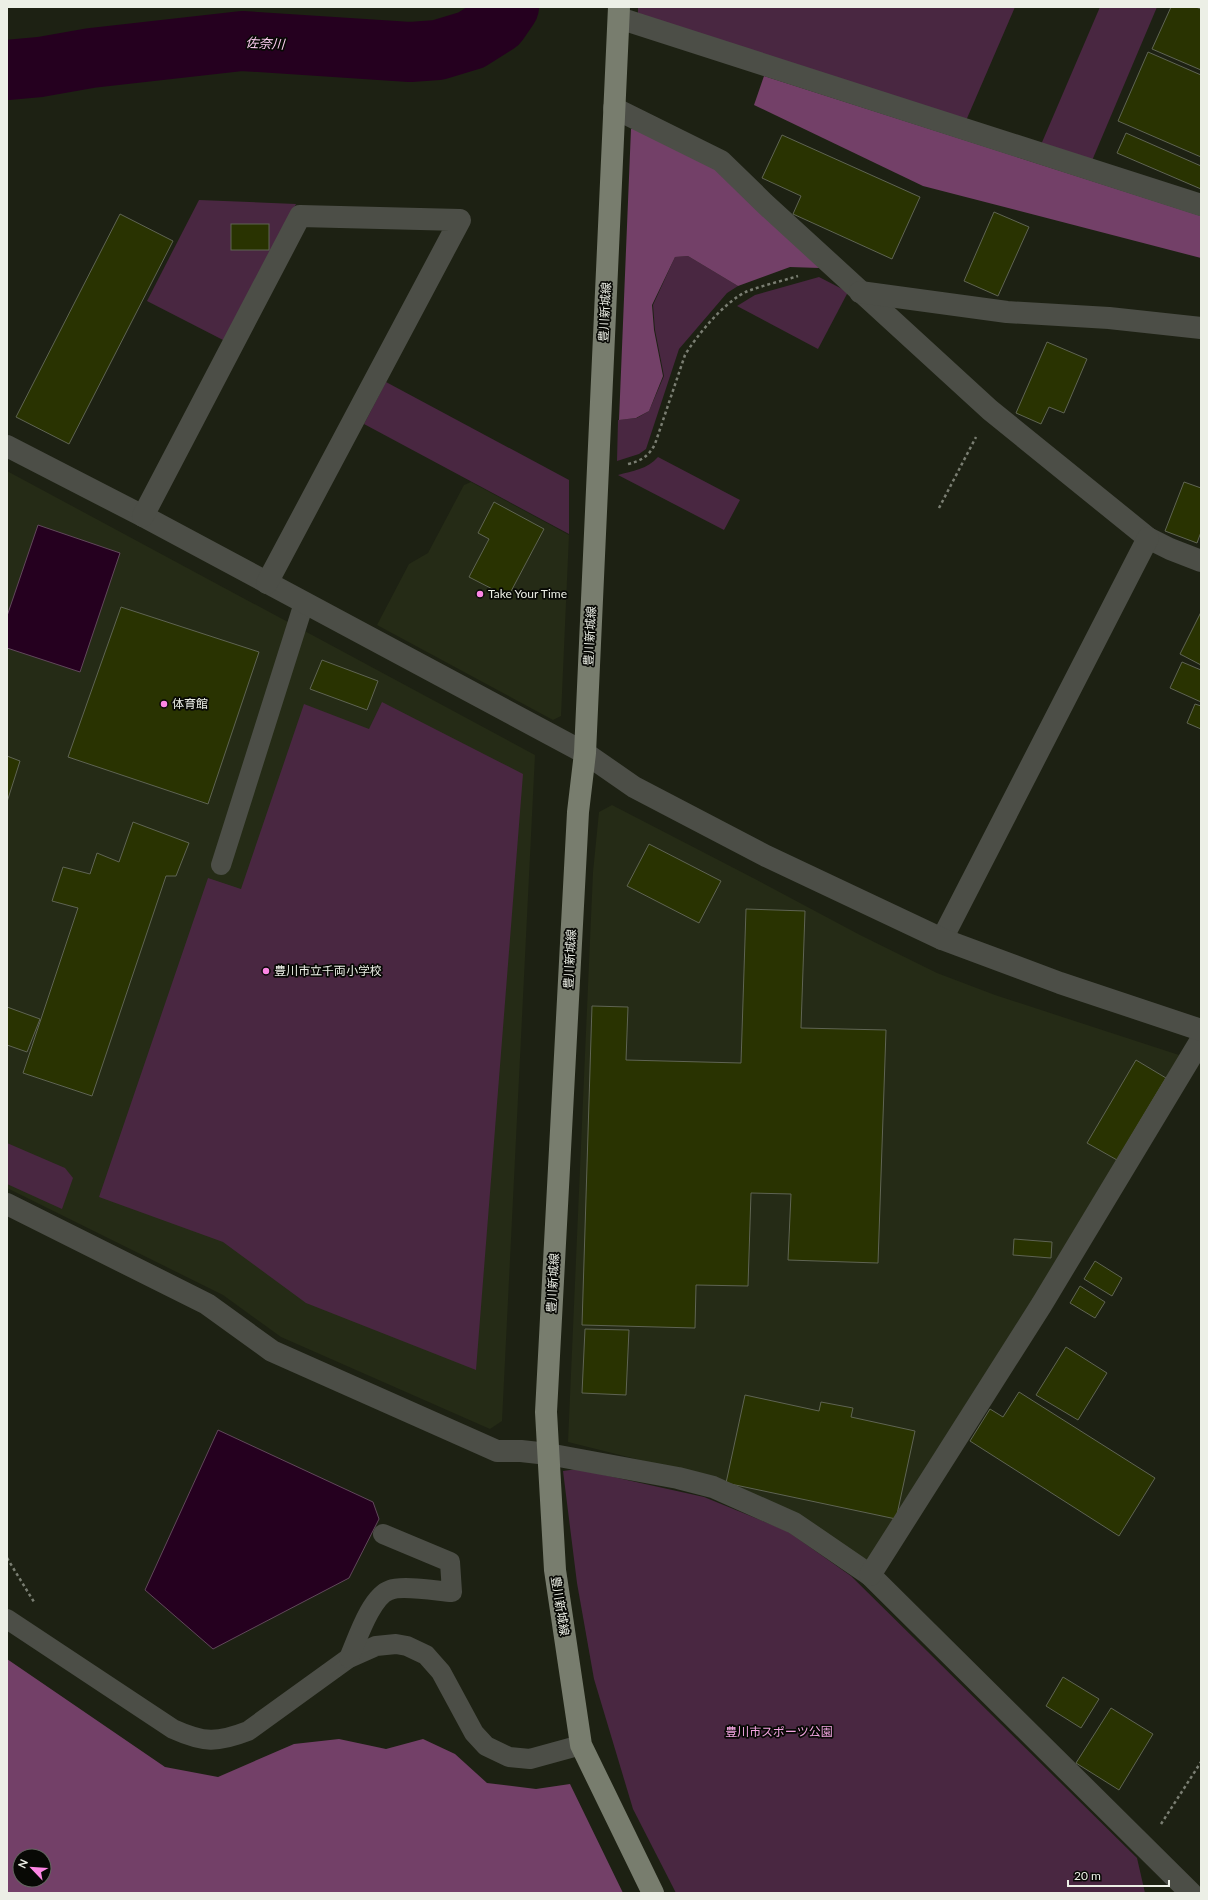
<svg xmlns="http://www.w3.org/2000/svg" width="1208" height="1900" viewBox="0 0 1208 1900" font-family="Lato,'Noto Sans JP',sans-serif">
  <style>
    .built { fill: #252b16 }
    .green { fill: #492741 }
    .forest { fill: #734068; fill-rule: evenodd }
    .water { fill: #25001f; stroke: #61485b }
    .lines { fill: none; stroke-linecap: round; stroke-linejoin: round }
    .river { stroke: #25001f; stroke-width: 60 }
    .building { fill: #293301; stroke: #5f6453 }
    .path { stroke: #7a7e72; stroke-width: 2.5; stroke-dasharray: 3 3; stroke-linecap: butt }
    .service { stroke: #4c4e47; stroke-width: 20 }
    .minor { stroke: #4c4e47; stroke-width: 22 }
    .tertiary { stroke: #4c4e47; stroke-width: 22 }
    .primary { stroke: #787d6e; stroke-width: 22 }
    .poi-dot { fill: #fc86e4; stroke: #080905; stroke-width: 1.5 }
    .labels { text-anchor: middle; stroke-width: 3.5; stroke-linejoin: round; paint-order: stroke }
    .street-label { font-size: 12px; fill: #ecefe6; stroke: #080905 }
    .poi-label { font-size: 12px; fill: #ecefe6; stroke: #080905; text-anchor: start }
    .park-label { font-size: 12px; fill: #f3a5e1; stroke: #080905 }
    .water-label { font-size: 13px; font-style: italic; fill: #fecef2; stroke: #080905 }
  </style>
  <rect width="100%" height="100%" fill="#1d2113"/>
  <g class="built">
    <polygon points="7,471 535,755 502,1421 490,1429 281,1337 223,1295 7,1188"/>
    <polygon points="471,482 569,535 561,716 553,720 377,625 409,564 428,553 464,485"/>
    <polygon points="612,805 755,879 860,935 937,973 995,995 1179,1055 1175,1074 869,1563 712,1478 568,1442 593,872 599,812"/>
  </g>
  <g class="green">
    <polygon points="638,7 1015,7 965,123 638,18"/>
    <polygon points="1100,7 1157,7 1091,163 1040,147"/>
    <polygon points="199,200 296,204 225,341 147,301"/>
    <polygon points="688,256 738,286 727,293 679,349 646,449 639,454 617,461 618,420 637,418 649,411 664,376 655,330 653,305 675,257"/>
    <polygon points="819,277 848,292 818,349 737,306 755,295"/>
    <polygon points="386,382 569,480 569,534 364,424"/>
    <path d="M658 457 740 500 724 530 618 475C632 471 648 469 658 457Z"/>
    <polygon points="382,702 523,774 476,1370 306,1303 223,1242 99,1197 208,878 241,889 304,704 369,729"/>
    <polygon points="7,1143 65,1168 73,1178 62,1209 7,1184"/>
    <polygon points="577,1469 704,1497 787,1531 851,1576 1137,1858 1145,1893 676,1893 633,1809 594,1679 577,1583 563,1471"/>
  </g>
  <g class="forest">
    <polygon points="764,76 1201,216 1201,258 923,186 754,105"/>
    <polygon points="631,129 639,129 714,166 820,268 790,267 738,286 688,256 675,257 652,305 654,330 663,376 649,411 636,418 619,420"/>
    <path d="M7 1659 165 1767 218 1777 294 1744 339 1739 386 1749 423 1739 455 1754 487 1783 536 1789 570 1784 623 1893H7ZM20 1856H44V1880H20Z"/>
  </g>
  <g class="water">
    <polygon points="38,525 120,553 80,672 7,648 7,616"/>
    <polygon points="218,1430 373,1502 379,1519 349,1578 213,1649 145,1590"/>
  </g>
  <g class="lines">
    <polyline class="river" points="7,70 40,67 91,58 242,41 410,52 438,50 471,40 498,23 509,7"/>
  </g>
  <g class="building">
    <polygon points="1171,7 1196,7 1201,9 1201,70 1152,49"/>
    <polygon points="1148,52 1201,75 1201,157 1118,121"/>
    <polygon points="1126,133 1201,166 1201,189 1117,153"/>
    <polygon points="782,135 920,197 892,259 793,214 801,196 762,178"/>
    <polygon points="994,212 1029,227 998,296 964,281"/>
    <polygon points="120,214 173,241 69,444 16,417"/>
    <rect x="231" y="224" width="38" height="26"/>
    <polygon points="1047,342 1087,359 1064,413 1049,407 1041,424 1016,413"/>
    <polygon points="1184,482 1201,488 1201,532 1197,543 1165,531"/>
    <polygon points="494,502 544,529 508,597 469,577 489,539 478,533"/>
    <polygon points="121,607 259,652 208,804 68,757"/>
    <polygon points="1201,612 1201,665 1180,654"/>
    <polygon points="322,660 378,681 367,710 310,689"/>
    <polygon points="1182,662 1201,670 1201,702 1170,688"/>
    <polygon points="1195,704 1201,706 1201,729 1187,723"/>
    <polygon points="7,756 20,761 7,802"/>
    <polygon points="133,822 189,843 176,876 166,876 92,1096 23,1073 78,908 52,901 63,867 90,874 97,853 119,862"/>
    <polygon points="649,844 721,881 699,923 627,886"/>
    <polygon points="746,909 805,911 801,1028 886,1030 878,1263 788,1260 791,1194 751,1193 748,1286 696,1285 695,1328 582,1325 592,1006 628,1007 626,1060 741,1063"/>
    <polygon points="7,1007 40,1019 27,1052 7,1045"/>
    <polygon points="1136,1060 1166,1078 1117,1160 1087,1143"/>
    <polygon points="1014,1239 1052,1242 1051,1258 1013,1255"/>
    <polygon points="1095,1261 1122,1278 1112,1296 1084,1279"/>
    <polygon points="1080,1286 1105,1302 1095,1318 1070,1303"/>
    <polygon points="585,1329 629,1330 626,1395 582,1393"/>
    <polygon points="1066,1347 1107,1373 1078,1420 1036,1395"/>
    <polygon points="1019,1392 1155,1478 1119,1536 970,1441 990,1409 1003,1417"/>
    <polygon points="745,1395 819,1411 821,1402 853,1408 851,1417 915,1431 896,1519 726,1483"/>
    <polygon points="1063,1677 1099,1699 1081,1728 1046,1706"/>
    <polygon points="1111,1708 1153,1734 1119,1790 1076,1763"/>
  </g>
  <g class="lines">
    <g class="path">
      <path d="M628 464C641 461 649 456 655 444L685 355C697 335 726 300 748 291 764 285 782 281 798 276"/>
      <polyline points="939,508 976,437"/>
      <polyline points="7,1558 34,1602"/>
      <polyline points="1161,1824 1201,1762"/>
    </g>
    <g class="service">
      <polyline points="221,865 304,603"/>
      <path d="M7 1619 173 1729C204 1743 217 1743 248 1731L349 1658 376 1646 396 1644 407 1646 426 1655 441 1672 474 1733 486 1746 509 1757 530 1759 581 1745"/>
      <path d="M349 1658C357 1640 371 1596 390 1590 402 1585 438 1591 452 1592L450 1562 383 1534"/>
    </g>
    <g class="minor">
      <polyline points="619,18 1201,205"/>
      <polyline points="614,108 721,161 764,203 990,410 1148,538 1170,549 1201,561"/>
      <polyline points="860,292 1007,312 1109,318 1201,328"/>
      <polyline points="7,446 143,516 585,753"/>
      <polyline points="143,516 300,216 460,220 267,583"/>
      <polyline points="942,939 1148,538"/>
      <polyline points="7,1204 207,1304 272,1351 497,1451 521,1451 548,1454 678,1478 713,1487 794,1523 870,1575 1191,1893"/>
      <polyline points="870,1575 1042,1304 1201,1040"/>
    </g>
    <polyline class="tertiary" points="585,753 634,787 766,856 942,939 1060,983 1201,1030"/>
    <polyline class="primary" points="619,7 585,753 578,812 546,1412 555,1570 581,1745 653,1893"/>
  </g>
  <g class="poi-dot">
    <circle cx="480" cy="594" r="4"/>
    <circle cx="164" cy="704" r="4"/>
    <circle cx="266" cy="971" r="4"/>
  </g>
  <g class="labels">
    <g class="street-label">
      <text transform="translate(605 312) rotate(-87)" y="4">豊川新城線</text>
      <text transform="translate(590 636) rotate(-87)" y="4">豊川新城線</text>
      <text transform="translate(570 959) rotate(-87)" y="4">豊川新城線</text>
      <text transform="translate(553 1283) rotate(-87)" y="4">豊川新城線</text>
      <text transform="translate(560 1606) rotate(81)" y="4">豊川新城線</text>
    </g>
    <g class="poi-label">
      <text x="488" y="598">Take Your Time</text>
      <text x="172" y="708">体育館</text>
      <text x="274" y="975">豊川市立千両小学校</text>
    </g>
    <g class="park-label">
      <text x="779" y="1736">豊川市スポーツ公園</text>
    </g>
    <g class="water-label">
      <text transform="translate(265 43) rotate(3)" y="5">佐奈川</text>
    </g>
  </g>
  <rect width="1208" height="1900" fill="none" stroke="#ecefe6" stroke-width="16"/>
  <g transform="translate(32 1868) rotate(295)"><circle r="19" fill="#080905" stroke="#63655f"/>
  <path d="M0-3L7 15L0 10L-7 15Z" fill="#fc86e4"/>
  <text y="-6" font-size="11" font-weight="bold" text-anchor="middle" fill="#ecefe6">N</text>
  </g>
  <path d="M1068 1880v6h101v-6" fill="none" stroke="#ecefe6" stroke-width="2"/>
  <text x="1074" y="1880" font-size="12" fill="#ecefe6" stroke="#080905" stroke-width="3" paint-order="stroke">20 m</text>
</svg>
